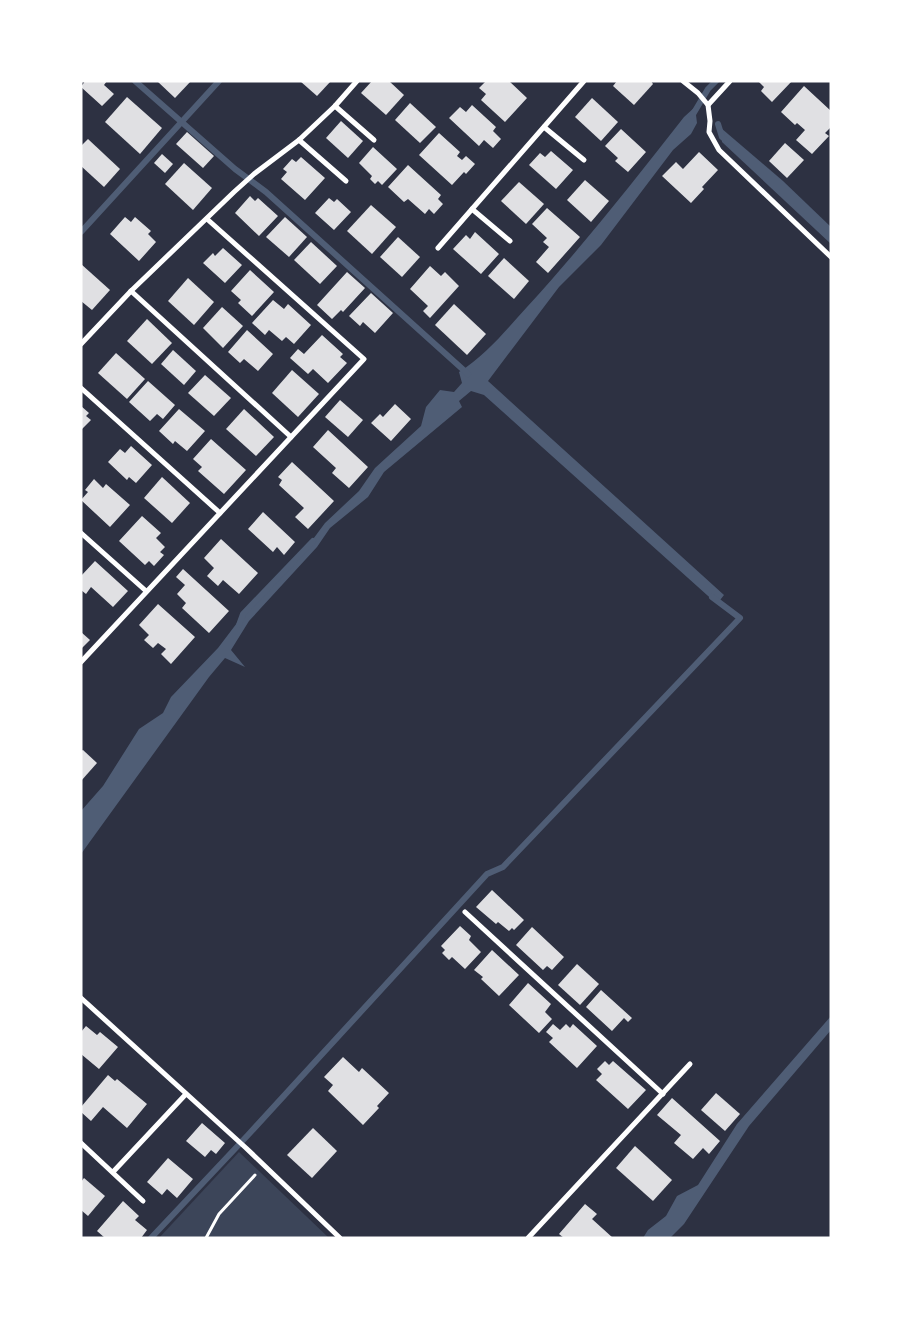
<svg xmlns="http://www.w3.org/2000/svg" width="912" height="1319" viewBox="0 0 912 1319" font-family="Raleway,sans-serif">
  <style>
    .green { fill: #3c4559 }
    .water { fill: #4f5d75 }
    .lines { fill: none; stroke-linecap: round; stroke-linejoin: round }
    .stream { stroke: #4f5d75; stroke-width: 6 }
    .building { fill: #e0e0e3 }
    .path { stroke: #fff; stroke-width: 3 }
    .minor { stroke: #fff; stroke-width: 5 }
  </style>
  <rect width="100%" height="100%" fill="#2d3142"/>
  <polygon class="green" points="239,1152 329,1238 159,1238"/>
  <g class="water">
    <path d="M695 107 697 123 691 134 673 150 601 245 559 287 488 381 724 595 717 604 484 395 471 391 459 401 462 407 384 472 368 497 330 528 317 547 249 621 231 650 245 667 225 658 209 677 81 854V811L103 786 139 729 163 713 171 697 218 648 240 619 305 550 325 523 359 491 375 468 421 426 426 407 440 390 454 392 462 383 459 372C486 355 506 330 527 307 583 246 633 182 684 117Z"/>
    <polygon points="721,128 783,181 831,227 831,244 722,142"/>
    <polygon points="831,1016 831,1030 749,1126 684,1224 670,1238 643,1238 648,1230 666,1216 677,1196 698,1185 737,1124"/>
  </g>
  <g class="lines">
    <g class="stream">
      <polyline points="135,81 235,169 266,192 468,374"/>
      <polyline points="692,116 708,89 716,81"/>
      <polyline points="718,124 722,137 727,141"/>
      <polyline points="81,232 219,81"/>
      <polyline points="239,625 243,614 313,541"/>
      <polyline points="151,1238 248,1135 487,874 503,867 740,618 712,597"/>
    </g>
  </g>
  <g class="building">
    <polygon points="85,81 107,81 104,85 114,94 102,106 81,87"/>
    <polygon points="157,81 191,81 175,98"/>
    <polygon points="300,81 331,81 317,96"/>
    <polygon points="372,81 389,81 404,95 386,115 361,93"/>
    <polygon points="486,81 509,81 527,98 505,122 481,100 486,94 479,88"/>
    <polygon points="617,81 651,81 653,84 634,105 613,86"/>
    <polygon points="758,81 792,81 772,102 761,91 764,87"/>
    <polygon points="804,86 831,111 831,127 825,133 829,136 812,154 796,140 805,130 797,123 795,125 781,112"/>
    <polygon points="127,97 162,128 140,154 105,122"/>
    <polygon points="592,98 618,122 601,141 575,117"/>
    <polygon points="410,103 436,127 420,143 395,120"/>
    <polygon points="472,105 496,127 493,131 501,139 493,148 484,140 479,146 449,118 460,107 466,112"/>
    <polygon points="341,121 363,141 348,158 326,138"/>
    <polygon points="621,129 646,152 628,172 615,161 618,158 605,146"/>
    <polygon points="187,132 214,156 203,168 176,144"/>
    <polygon points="439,133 460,152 457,156 462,160 466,156 475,164 466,174 464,172 452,185 419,155"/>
    <polygon points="88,139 120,169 104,187 81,166 81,146"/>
    <polygon points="785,143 804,160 787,178 769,161"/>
    <polygon points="373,147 397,169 382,185 378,181 375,184 370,179 372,176 359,163"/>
    <polygon points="551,151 573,170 556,189 529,165 540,153 545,157"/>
    <polygon points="699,152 718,170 702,187 704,189 691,203 662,176 676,162 683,169"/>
    <polygon points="162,154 173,164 165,173 154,163"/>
    <polygon points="301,157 325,178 305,200 281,179 287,172 283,169 292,159 296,162"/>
    <polygon points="184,163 212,188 193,210 165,184"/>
    <polygon points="408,165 441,195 438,199 443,204 434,214 429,209 425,214 408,199 404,202 388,187"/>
    <polygon points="585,180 609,201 591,222 567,200"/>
    <polygon points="519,182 544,204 526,224 501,201"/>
    <polygon points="250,196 255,201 258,198 278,216 259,236 235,213"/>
    <polygon points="329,198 334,202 337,199 351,212 334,230 315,213"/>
    <polygon points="371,205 396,227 372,254 347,231"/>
    <polygon points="547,208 580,237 548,273 536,262 549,247 543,242 547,238 532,224"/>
    <polygon points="125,217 131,222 135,217 151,231 148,234 156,242 139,261 110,234"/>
    <polygon points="285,217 307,237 289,257 266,237"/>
    <polygon points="475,232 499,254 481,274 453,249 466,235 470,239"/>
    <polygon points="398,237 420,257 402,277 380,257"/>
    <polygon points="311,242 337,266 320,284 294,260"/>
    <polygon points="223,248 242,265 225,283 203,263 213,253 215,256"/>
    <polygon points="504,258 529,281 514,299 488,276"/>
    <polygon points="81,264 110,290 92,310 81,301"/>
    <polygon points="430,266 441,276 445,272 459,286 430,318 423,311 428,306 410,289"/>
    <polygon points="250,270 274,292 252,316 238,303 241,300 231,291"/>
    <polygon points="347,272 365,288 343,312 341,310 332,319 317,305"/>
    <polygon points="188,278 214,302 194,325 168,301"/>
    <polygon points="371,293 393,313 375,333 363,322 360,326 349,316"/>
    <polygon points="273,300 284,309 288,304 311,325 294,344 286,337 282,341 269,330 265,335 252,323"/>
    <polygon points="454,304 486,334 467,355 435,325"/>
    <polygon points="222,307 243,326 223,348 203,328"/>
    <polygon points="147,319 172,343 152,364 127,341"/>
    <polygon points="247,330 273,354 258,371 244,359 240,363 228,352"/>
    <polygon points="322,335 343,354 340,357 347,363 328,383 313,369 308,374 290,358 298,349 304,354"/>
    <polygon points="173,350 196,371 184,385 161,364"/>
    <polygon points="116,353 145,379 127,399 98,373"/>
    <polygon points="292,370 319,394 298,417 272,393"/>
    <polygon points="205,375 231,398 214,416 188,393"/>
    <polygon points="148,381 175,405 163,419 157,414 150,421 129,402"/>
    <polygon points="340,400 363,420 348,437 325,417"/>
    <polygon points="395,404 411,419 391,441 371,423 380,414 383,417"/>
    <polygon points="81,406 89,413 86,416 91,420 81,430"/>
    <polygon points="179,409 205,431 187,451 175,441 173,444 159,431"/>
    <polygon points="244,409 274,437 256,456 226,429"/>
    <polygon points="328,430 368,467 349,488 332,473 336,468 313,447"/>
    <polygon points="211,439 246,470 224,494 198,471 202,467 193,459"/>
    <polygon points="131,446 152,465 136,483 129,477 127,480 108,462 120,449 125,453"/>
    <polygon points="292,462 334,501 308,529 295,517 304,508 279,485 282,480 278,477"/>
    <polygon points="162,477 190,503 172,523 144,498"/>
    <polygon points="94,479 103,488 106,484 130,505 110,527 81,500 88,492 85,490"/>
    <polygon points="263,512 295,542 284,555 277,547 273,552 248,529"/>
    <polygon points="142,516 161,533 156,538 165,547 160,552 164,555 154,566 149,561 145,565 119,541"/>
    <polygon points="221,539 258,573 239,594 223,580 218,586 207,576 214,568 204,558"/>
    <polygon points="95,561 128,591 113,607 91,587 86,594 81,590 81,576"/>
    <polygon points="183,569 229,611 209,633 182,608 186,603 177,594 185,585 176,577"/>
    <polygon points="158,604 195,637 171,664 161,654 166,649 158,643 153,648 144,640 149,635 139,625"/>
    <polygon points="81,632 90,640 81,649"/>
    <polygon points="83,750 97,763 81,781 81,751"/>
    <polygon points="492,890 524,920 514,930 512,928 509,931 498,922 496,924 476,907"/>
    <polygon points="460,926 471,936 469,940 481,952 465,969 452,957 449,960 442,953 445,950 441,946"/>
    <polygon points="532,927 564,957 552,970 547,966 543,970 516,945"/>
    <polygon points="492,950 519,975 499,996 481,979 483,977 474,970"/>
    <polygon points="577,964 599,984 580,1005 558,985"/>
    <polygon points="528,983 551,1004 545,1012 552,1019 539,1033 509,1005"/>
    <polygon points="601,990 632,1018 628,1022 624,1018 612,1031 586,1007"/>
    <polygon points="553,1024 560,1030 566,1024 570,1028 573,1024 597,1046 577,1068 549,1042 553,1038 546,1032"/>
    <polygon points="86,1026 97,1035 100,1032 118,1047 99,1069 81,1054 81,1032"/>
    <polygon points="343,1057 359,1072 362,1068 389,1093 377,1106 379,1108 363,1125 328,1091 333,1085 324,1077"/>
    <polygon points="605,1061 609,1065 613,1061 646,1090 628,1109 596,1080 602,1074 597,1069"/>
    <polygon points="108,1075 115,1081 117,1079 147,1104 127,1128 103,1107 91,1121 81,1112 81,1107"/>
    <polygon points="716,1093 740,1114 725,1131 701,1110"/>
    <polygon points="672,1098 720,1141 709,1154 703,1148 693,1159 674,1143 681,1135 657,1115"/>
    <polygon points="202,1123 225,1143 216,1154 211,1150 205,1157 186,1141"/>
    <polygon points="313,1128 337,1151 312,1178 287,1155"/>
    <polygon points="635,1146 672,1180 653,1201 616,1168"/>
    <polygon points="168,1158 193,1179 177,1198 167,1189 162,1195 147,1182"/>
    <polygon points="84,1178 105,1196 88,1216 81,1210 81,1182"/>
    <polygon points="123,1201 139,1216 135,1220 147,1230 141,1238 105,1238 97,1231"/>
    <polygon points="585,1204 597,1214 592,1219 613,1238 564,1238 559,1234"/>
  </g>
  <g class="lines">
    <polyline class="path" points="206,1238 219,1214 255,1175"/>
    <g class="minor">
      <polyline points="683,81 698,93 708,105 710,121 709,132 719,150 831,257"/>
      <polyline points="708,105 730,81"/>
      <polyline points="335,106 374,140"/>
      <polyline points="544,127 584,160"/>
      <polyline points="299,140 346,181"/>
      <polyline points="472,209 510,241"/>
      <polyline points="438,248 584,81"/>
      <polyline points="131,291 291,437"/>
      <polyline points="81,344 131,291 234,192 254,174 299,140 335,106 357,81"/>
      <polyline points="81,388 220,513"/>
      <polyline points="81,533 146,591"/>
      <polyline points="81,662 364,359 207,219"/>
      <polyline points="465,912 663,1094"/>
      <polyline points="81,998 246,1148 340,1238"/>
      <polyline points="81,1143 143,1201"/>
      <polyline points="113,1172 186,1094"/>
      <polyline points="528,1238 690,1064"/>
    </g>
  </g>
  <rect width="912" height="1319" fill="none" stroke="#ffffff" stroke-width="165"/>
</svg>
